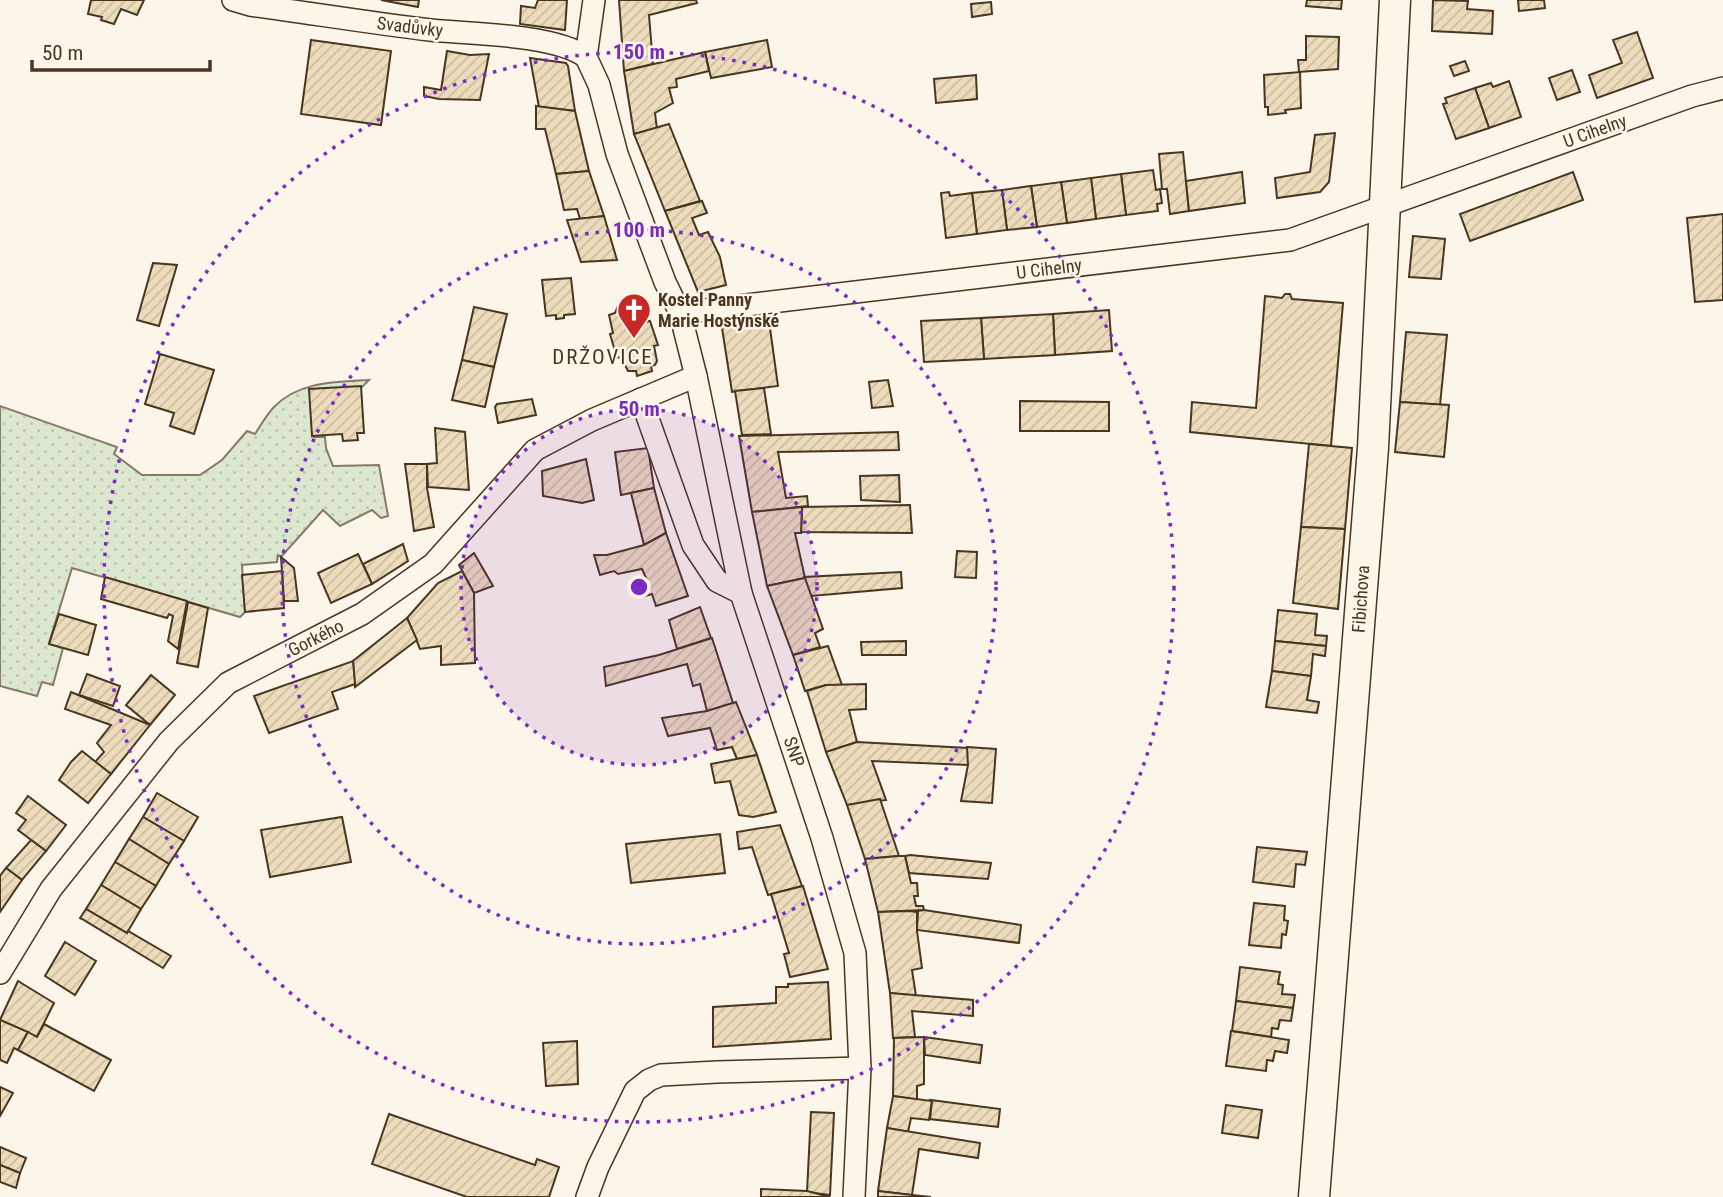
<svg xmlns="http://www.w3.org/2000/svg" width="1723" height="1197" viewBox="0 0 1723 1197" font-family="'Roboto Condensed',sans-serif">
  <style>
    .green { fill: url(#green-dots); stroke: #887966; stroke-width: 2 }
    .building { fill: url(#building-hatch); stroke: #4a3520; stroke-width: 2 }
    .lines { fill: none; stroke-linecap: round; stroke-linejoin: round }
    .street-casing { stroke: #4a3520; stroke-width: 24 }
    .secondary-casing { stroke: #4a3520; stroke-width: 33 }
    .street { stroke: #fbf6e9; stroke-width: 21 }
    .secondary { stroke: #fbf6e9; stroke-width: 30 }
    .ring { fill: none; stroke: #7b2cbf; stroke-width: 3.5; stroke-dasharray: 3.5 7 }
    .labels { text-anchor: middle; stroke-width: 5; stroke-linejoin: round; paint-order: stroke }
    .street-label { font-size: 18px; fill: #4a3520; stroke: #fbf6e9 }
    .poi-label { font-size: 18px; font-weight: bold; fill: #4a3520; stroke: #fbf6e9; text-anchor: start }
    .quarter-label { font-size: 21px; letter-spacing: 2px; fill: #4a3520; stroke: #fbf6e9 }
    .centre { fill: #7b2cbf; stroke: #fbf6e9; stroke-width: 3.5 }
    .ring-label { font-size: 21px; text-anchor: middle; font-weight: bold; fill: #7b2cbf; stroke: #fbf6e9; stroke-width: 5; stroke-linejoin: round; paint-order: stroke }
  </style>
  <defs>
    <pattern id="green-dots" width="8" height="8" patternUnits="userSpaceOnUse" patternTransform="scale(1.75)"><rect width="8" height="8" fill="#dce7d0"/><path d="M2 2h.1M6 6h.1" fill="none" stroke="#bec7b2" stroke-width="1.8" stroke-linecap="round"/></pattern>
    <pattern id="building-hatch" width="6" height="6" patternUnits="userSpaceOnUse" patternTransform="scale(1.75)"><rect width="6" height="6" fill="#ecdcbc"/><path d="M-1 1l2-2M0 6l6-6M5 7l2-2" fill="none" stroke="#ccbda1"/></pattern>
  </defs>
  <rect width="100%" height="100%" fill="#fbf6e9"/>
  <path class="green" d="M369 380 362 387 310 390 314 437H325L326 448 333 466 379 465 388 516 381 518 372 510 340 526 323 510 281 557 278 555 277 562 242 565 245 612 240 617 72 568 49 643 63 648 53 685 42 682 37 696 0 686V406L117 447 114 454 142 475H200L222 460 247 431 255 434C261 425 267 414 274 407 299 381 336 382 369 380Z"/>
  <g class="building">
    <polygon points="91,0 144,0 137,15 121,9 114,24 101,20 102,17 88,14"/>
    <polygon points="381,0 419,0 418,7"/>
    <polygon points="538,0 567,0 565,30 520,24 521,6 535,8"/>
    <polygon points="619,0 696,0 697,3 649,15 653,64 624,71"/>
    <polygon points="1307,0 1342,0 1341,9 1306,6"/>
    <polygon points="1433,0 1468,1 1467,9 1493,11 1492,34 1432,31"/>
    <polygon points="1518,0 1544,0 1545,8 1519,11"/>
    <polygon points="991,2 992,14 972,17 971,4"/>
    <polygon points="1637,32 1653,78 1597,98 1589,75 1622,63 1613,40"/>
    <polygon points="1306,36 1339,37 1338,69 1299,72 1298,60 1306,60"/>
    <polygon points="311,40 391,51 381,125 301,114"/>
    <polygon points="767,40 772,67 711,78 705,52"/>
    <polygon points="447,51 470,55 489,54 480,100 439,99 424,96 424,87 441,90"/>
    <polygon points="705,52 709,71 676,79 677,87 669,88 673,103 655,113 657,129 634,134 624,71"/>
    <polygon points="530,58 566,63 568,66 575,111 539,107"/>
    <polygon points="1465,61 1469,71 1454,76 1450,66"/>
    <polygon points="1572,70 1580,92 1557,100 1549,78"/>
    <polygon points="1300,72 1301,108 1285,110 1286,113 1268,115 1268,107 1265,107 1264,75"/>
    <polygon points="976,75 977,99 936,103 934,79"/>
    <polygon points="1509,81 1521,117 1489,128 1475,88 1491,83 1493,87"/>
    <polygon points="1475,88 1489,128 1456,139 1443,104 1447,103 1445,98"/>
    <polygon points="536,106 575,111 589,171 556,174 545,129 536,129"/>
    <polygon points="669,124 700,201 665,211 634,134"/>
    <polygon points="1335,133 1329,182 1320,192 1277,198 1275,178 1310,172 1315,135"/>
    <polygon points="1183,152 1189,211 1170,214 1167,189 1162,189 1159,154"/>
    <polygon points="1153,170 1156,190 1160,189 1162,203 1157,204 1158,211 1126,215 1121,174"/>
    <polygon points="589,171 604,216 580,219 577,209 564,210 556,174"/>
    <polygon points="1242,172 1245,203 1189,211 1186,181"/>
    <polygon points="1573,172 1583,200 1470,241 1460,214"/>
    <polygon points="1121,174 1126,215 1096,219 1091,178"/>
    <polygon points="1091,178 1096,219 1067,223 1061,182"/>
    <polygon points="1061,182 1067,223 1037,227 1031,186"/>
    <polygon points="1031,186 1037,227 1007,230 1002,190"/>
    <polygon points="1002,190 1007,230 977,234 972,193"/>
    <polygon points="949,192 950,196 972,193 977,234 946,238 941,193"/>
    <polygon points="702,201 707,213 692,218 699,235 708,232 720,257 726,285 698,292 665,211"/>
    <polygon points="1723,214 1723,300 1695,302 1687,218"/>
    <polygon points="604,216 617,260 581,262 567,220"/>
    <polygon points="1413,236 1445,239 1441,279 1409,277"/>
    <polygon points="153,263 177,265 159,326 137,320"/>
    <polygon points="571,278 575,314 564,315 564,318 556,319 556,315 546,316 542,280"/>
    <polygon points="1285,294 1290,294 1292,299 1343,303 1331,446 1190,432 1192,402 1256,408 1265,296 1282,298"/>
    <polygon points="626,303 633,307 639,305 645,322 650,321 658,345 654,346 657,361 655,365 651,366 652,371 637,376 636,371 628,371 621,357 617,358 610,334 613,333 609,315 615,313 618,306"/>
    <polygon points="474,307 507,314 494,367 462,360"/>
    <polygon points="1109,310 1112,351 1055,355 1053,314"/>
    <polygon points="1053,314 1055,355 984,359 981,318"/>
    <polygon points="981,318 984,359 924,362 921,321"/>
    <polygon points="769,321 778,386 732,392 722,328"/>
    <polygon points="1406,332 1447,335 1440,405 1400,402"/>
    <polygon points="160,354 214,370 194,434 170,426 174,413 145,404"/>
    <polygon points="462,360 494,367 485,407 452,400"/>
    <polygon points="888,380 893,406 872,408 869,382"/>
    <polygon points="361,386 364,433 357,433 358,440 343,441 342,434 312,436 309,389"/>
    <polygon points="764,388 771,434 742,435 735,391"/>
    <polygon points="532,399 536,415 498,423 495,407 497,404"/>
    <polygon points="1020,401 1109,402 1109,431 1020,431"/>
    <polygon points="1400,402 1449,405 1444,457 1395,452"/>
    <polygon points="435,428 465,432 469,490 428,487 427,464 437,463"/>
    <polygon points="898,432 899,450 778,452 786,498 807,496 808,506 752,512 739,436"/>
    <polygon points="1309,444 1352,448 1345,529 1301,527"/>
    <polygon points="648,448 654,488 621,495 615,452"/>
    <polygon points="586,459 594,500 582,503 543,496 542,471"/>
    <polygon points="405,464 427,464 427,488 434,527 414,531"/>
    <polygon points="899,475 900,502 861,500 860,476"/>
    <polygon points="654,488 666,533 644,545 631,493"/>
    <polygon points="910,505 912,533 801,532 802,507"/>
    <polygon points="802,507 801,533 795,533 805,578 767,586 752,512"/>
    <polygon points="1301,527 1345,529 1338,609 1293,603"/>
    <polygon points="666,533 688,596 656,606 652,594 645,596 641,585 647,580 642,569 618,574 614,571 600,575 594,555 607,555 644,545"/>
    <polygon points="403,544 408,561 372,584 363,564"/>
    <polygon points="957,551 977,552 976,578 955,577"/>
    <polygon points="474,553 493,586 474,593 459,565"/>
    <polygon points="358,554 372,584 331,603 318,573"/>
    <polygon points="281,557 294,568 298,601 284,601"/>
    <polygon points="282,571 284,608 245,612 242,575"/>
    <polygon points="462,571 474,593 475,663 441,665 441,646 420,649 407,618 438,583"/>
    <polygon points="901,572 902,588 811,596 804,577"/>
    <polygon points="105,577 187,601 178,649 168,641 173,616 169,614 167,618 101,599"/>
    <polygon points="805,578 823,629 815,633 820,647 793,655 767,586"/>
    <polygon points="188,602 208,608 198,667 177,663"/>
    <polygon points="700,607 711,638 677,649 669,620"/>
    <polygon points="1278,610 1317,614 1315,635 1327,636 1326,646 1275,641"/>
    <polygon points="59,614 96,625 88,655 49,644"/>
    <polygon points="407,618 417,640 355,687 353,661"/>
    <polygon points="712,638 733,703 707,711 700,684 693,686 687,664 606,686 604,667 659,655"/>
    <polygon points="906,641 906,655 862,655 861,642"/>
    <polygon points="1275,641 1326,646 1325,656 1313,654 1311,676 1272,671"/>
    <polygon points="828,646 842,685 826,685 805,691 793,655"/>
    <polygon points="353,661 355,684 332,692 338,709 269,733 254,696"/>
    <polygon points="1272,671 1311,676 1307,700 1319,702 1317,713 1266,707"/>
    <polygon points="87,674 120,686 113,706 79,695"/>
    <polygon points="151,675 175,695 150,725 126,705"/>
    <polygon points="866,684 866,709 849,710 857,742 826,752 807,691 826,685"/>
    <polygon points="71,692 150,725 111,774 95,762 104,752 97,743 111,725 65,709"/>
    <polygon points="736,702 757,755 737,759 732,747 717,750 710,728 668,736 662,718 707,711"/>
    <polygon points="857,742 968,748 968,765 872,761 886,800 847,805 826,752"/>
    <polygon points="967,747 996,749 992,803 961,801 968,765"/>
    <polygon points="82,751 111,774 88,803 59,780 71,762"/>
    <polygon points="757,755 776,812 753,817 739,815 730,781 715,783 711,764"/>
    <polygon points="157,793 198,817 184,841 143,817"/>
    <polygon points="28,796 66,825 46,851 18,830 26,820 16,813"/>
    <polygon points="880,799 899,856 865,859 847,805"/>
    <polygon points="143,817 184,841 169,864 129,839"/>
    <polygon points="342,817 351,862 270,877 261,830"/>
    <polygon points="780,825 802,886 768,895 752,847 739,849 737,832"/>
    <polygon points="720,834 725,873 631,883 626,844"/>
    <polygon points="129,839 169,864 156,886 115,862"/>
    <polygon points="31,840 46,851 22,880 6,868"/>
    <polygon points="1257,847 1307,852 1305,865 1296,864 1294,887 1253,882"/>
    <polygon points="910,855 991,863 988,879 909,873 905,856"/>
    <polygon points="899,856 905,856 911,883 917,883 918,896 914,896 916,906 923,906 924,910 878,912 865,859"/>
    <polygon points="115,862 156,886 141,909 101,885"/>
    <polygon points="6,868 22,880 0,912 0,876"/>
    <polygon points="101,885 141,909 127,933 86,909"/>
    <polygon points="803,886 828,969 790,977 784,954 789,953 771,894"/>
    <polygon points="1254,903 1285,906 1284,920 1288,921 1286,935 1282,934 1281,948 1249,945"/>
    <polygon points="86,909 127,933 128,931 171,956 163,968 82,919 80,918"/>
    <polygon points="924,910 1021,925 1019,943 917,930 918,911"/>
    <polygon points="910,911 917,912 917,931 922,968 912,970 916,996 890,993 878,912"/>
    <polygon points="65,942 96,961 75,995 45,976"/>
    <polygon points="1240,967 1280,972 1278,984 1283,985 1282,994 1295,995 1293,1008 1236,1001"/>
    <polygon points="18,981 54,1003 37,1037 0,1020"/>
    <polygon points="828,982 831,1039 713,1047 713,1007 776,1003 776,987 788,987 788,984"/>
    <polygon points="890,993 973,1000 973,1016 912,1011 915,1037 893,1038"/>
    <polygon points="1236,1001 1293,1008 1291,1021 1280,1020 1278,1029 1272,1028 1271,1037 1232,1031"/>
    <polygon points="0,1020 28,1032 18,1050 14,1048 7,1063 0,1060"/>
    <polygon points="44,1024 111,1060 94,1091 18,1050 28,1032 37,1037"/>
    <polygon points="1231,1031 1289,1040 1287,1053 1275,1051 1273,1061 1267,1060 1266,1071 1226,1066"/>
    <polygon points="924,1037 924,1084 917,1086 917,1100 893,1096 894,1038"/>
    <polygon points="924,1037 982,1045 980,1063 925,1055"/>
    <polygon points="577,1041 578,1084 546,1086 543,1043"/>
    <polygon points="0,1087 13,1093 0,1116"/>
    <polygon points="893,1096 932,1101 929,1120 911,1118 908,1132 887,1128"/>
    <polygon points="931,1100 1000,1109 998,1127 930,1119 932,1101"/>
    <polygon points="1226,1105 1262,1110 1258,1138 1222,1133"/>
    <polygon points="811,1112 834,1113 830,1195 807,1192"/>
    <polygon points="389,1114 535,1165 537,1159 559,1167 549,1197 467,1197 372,1164"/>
    <polygon points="887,1128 980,1143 978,1158 919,1149 912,1195 878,1191"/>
    <polygon points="0,1147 26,1158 20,1173 0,1165"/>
    <polygon points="0,1165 20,1173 16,1188 0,1182"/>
    <polygon points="761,1189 807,1191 830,1197 761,1197"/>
    <polygon points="878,1191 912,1195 931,1197 878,1197"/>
  </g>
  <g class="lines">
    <g class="street-casing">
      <g id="street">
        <path d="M233 0 250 5C310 13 370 23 430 30 470 34 555 34 586 57"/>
        <polyline points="594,0 586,57 599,85 617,154 665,282 680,313 696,376 741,593 822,838 855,953 860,1068 854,1197"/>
        <polyline points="680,313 1290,240 1692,96 1723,88"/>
        <polyline points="641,399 693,545 717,581 741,593"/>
        <polyline points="0,973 51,889 169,741 228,683 362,614 433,564 535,450 592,420 696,376"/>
        <polyline points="587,1197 598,1167 635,1091 649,1080 661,1075 717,1072 860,1068"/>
      </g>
    </g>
    <g class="secondary-casing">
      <polyline id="secondary" points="1314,1197 1373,448 1395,0"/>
    </g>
    <use href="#street" class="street"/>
    <use href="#secondary" class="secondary"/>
  </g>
  <circle cx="639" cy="587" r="178" fill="#7b2cbf" fill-opacity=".12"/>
  <g class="ring">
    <circle cx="639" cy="587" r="178"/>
    <circle cx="639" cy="587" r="357"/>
    <circle cx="639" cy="587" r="535"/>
  </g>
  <defs>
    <g id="church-pin" transform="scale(1.75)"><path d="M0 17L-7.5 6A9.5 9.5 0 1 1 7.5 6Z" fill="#c62828" stroke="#fbf6e9"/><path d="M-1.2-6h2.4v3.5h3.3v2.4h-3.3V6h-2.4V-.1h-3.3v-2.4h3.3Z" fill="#fff"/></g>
  </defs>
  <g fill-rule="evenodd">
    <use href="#church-pin" x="634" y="310"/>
  </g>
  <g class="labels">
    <g class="street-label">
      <text transform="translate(410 27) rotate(7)" y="6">Svadůvky</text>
      <text transform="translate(1595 131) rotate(-20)" y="6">U Cihelny</text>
      <text transform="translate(1049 269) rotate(-7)" y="6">U Cihelny</text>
      <text transform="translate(1361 599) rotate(-86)" y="6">Fibichova</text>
      <text transform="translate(316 638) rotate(-27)" y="6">Gorkého</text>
      <text transform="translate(794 752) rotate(72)" y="6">SNP</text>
    </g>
    <g class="poi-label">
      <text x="658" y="306">Kostel Panny<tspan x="658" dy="21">Marie Hostýnské</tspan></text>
    </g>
    <g class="quarter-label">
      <text x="603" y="364">DRŽOVICE</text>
    </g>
  </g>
  <circle cx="639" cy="587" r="10" class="centre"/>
  <g class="ring-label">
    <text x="639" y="59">150 m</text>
    <text x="639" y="237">100 m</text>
    <text x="639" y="416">50 m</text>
  </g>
  <path d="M32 60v10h178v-10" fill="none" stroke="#4a3520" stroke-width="3.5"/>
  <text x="42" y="60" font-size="21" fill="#4a3520" stroke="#fbf6e9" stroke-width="5" paint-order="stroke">50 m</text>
</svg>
